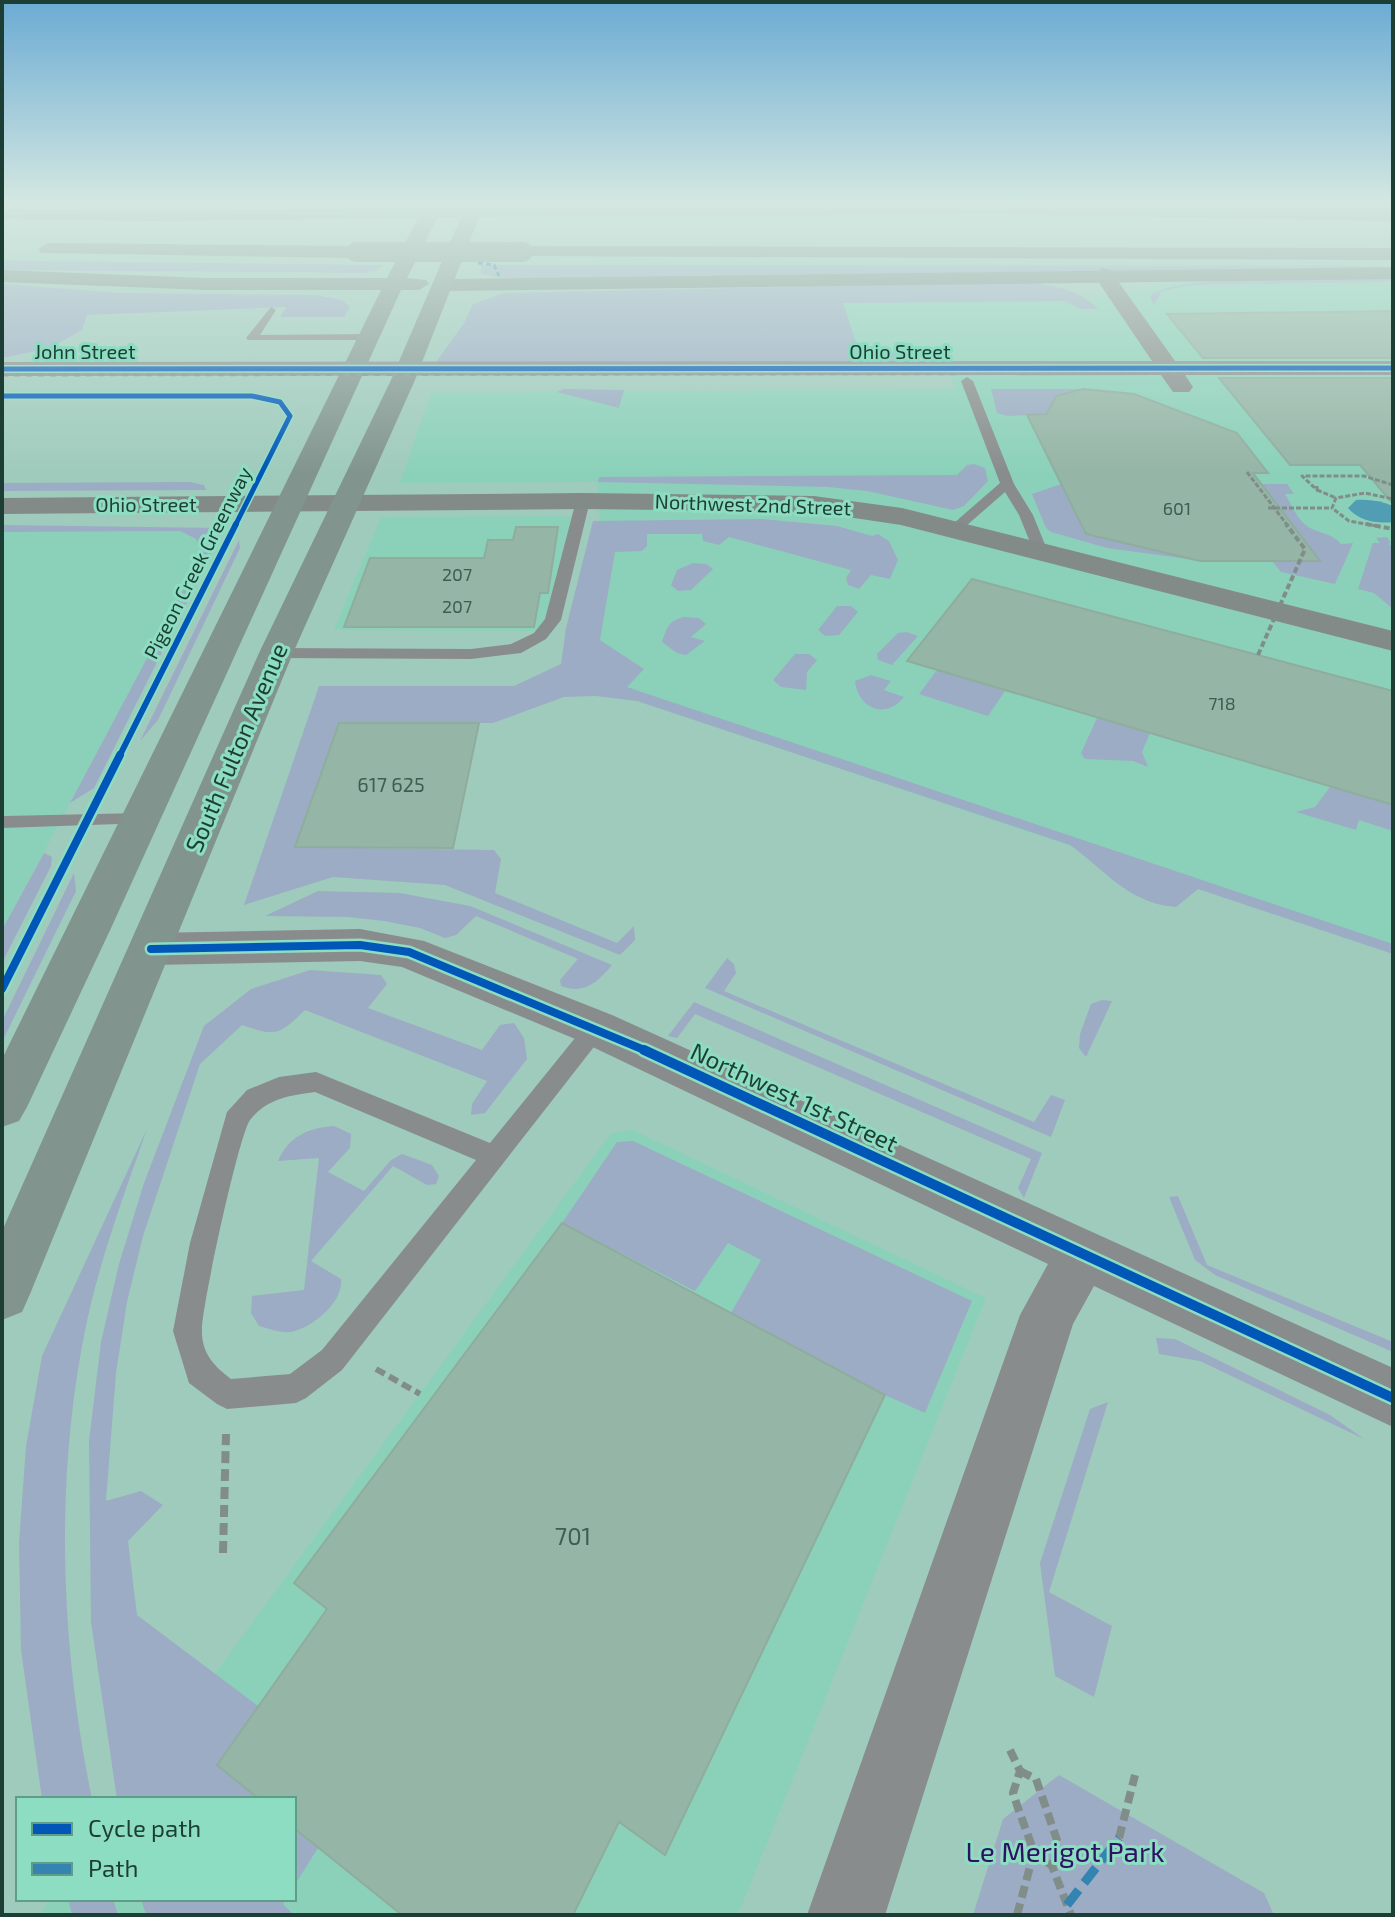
<svg xmlns="http://www.w3.org/2000/svg" width="1395" height="1917" viewBox="0 0 1395 1917" font-family="'Exo 2',sans-serif">
  <style>
    .built { fill: #8bd1ba }
    .green { fill: #9cacc4 }
    .water { fill: #519db3 }
    .building { fill: #95b5a6; stroke: #8ead9d; stroke-width: 2 }
    .lines { fill: none; stroke-linecap: round; stroke-linejoin: round }
    .path-far3 { stroke: #808d89; stroke-width: 3; stroke-dasharray: 5 2; stroke-linecap: butt }
    .path-far2 { stroke: #808d89; stroke-width: 4; stroke-dasharray: 6 3; stroke-linecap: butt }
    .path-far1 { stroke: #808d89; stroke-width: 6; stroke-dasharray: 10 5; stroke-linecap: butt }
    .path { stroke: #808d89; stroke-width: 8; stroke-dasharray: 12 6; stroke-linecap: butt }
    .lane { fill: #898c8c; fill-rule: evenodd }
    .street { fill: #898c8c; fill-rule: evenodd }
    .secondary { fill: #838b89; fill-rule: evenodd }
    .primary { fill: #818f8b; fill-rule: evenodd }
    .highway { fill: #81948e; fill-rule: evenodd }
    .rail { stroke: #808c89; stroke-width: 3; stroke-dasharray: 6 6; stroke-linecap: butt }
    .path-bridge-far1 { stroke: #808d89; stroke-width: 3; stroke-dasharray: 5 2; stroke-linecap: butt }
    .path-bridge { stroke: #808d89; stroke-width: 4; stroke-dasharray: 6 3; stroke-linecap: butt }
    .highway-bridge { stroke: #81948e; stroke-width: 20 }
    .quiet-far1 { stroke: #3384b1; stroke-width: 3; stroke-dasharray: 5 3; stroke-linecap: butt }
    .quiet { stroke: #3384b1; stroke-width: 9; stroke-dasharray: 19 9; stroke-linecap: butt }
    .cycleway-far3-casing { stroke: #8dddc2; stroke-width: 8 }
    .cycleway-far2-casing { stroke: #8dddc2; stroke-width: 10 }
    .cycleway-far1-casing { stroke: #8dddc2; stroke-width: 13 }
    .cycleway-casing { stroke: #8dddc2; stroke-width: 15 }
    .cycleway-far3 { stroke: #0057b8; stroke-width: 5 }
    .cycleway-far2 { stroke: #0057b8; stroke-width: 6 }
    .cycleway-far1 { stroke: #0057b8; stroke-width: 8 }
    .cycleway { stroke: #0057b8; stroke-width: 10 }
    .labels { text-anchor: middle; stroke-width: 6; stroke-linejoin: round; paint-order: stroke }
    .far-number-label { font-size: 18px; fill: #3d5e52 }
    .far-street-label { font-size: 20px; fill: #1d3e34; stroke: #8dddc2 }
    .number-label { font-size: 20px; fill: #3d5e52 }
    .street-label { font-size: 24px; fill: #1d3e34; stroke: #8dddc2 }
    .near-number-label { font-size: 24px; fill: #3d5e52 }
    .near-park-label { font-size: 28px; fill: #2d1263; stroke: #8dddc2 }
  </style>
  <rect width="100%" height="100%" fill="#9fcbbc"/>
  <g class="built">
    <polygon points="1382,278 1393,288 1393,954 637,701 587,674 600,524 597,482 400,483 431,393 956,389 939,352 859,352 842,303 1065,301 1196,280"/>
    <polygon points="553,516 572,517 547,620 539,631 334,630 381,517"/>
    <polygon points="180,531 196,539 202,555 200,560 2,930 2,532"/>
    <polygon points="633,1130 986,1298 738,1915 41,1915 49,1899 294,1899 294,1799 123,1799 611,1133"/>
  </g>
  <g class="green">
    <polygon points="2,260 43,261 383,265 376,271 363,273 2,270"/>
    <polygon points="481,265 1393,266 583,279 500,278 481,274"/>
    <path d="M1393 279V282L1190 285 1162 291 1154 305 1150 297C1167 272 1356 279 1393 279Z"/>
    <path d="M1025 282C1052 285 1079 289 1098 309H1081L1065 301 843 303 859 351 914 352 916 358 891 365 436 362 464 323 473 304 504 293Z"/>
    <polygon points="2,284 120,293 316,295 342,300 350,307 344,317 280,317 286,307 87,315 82,330 50,348 2,358"/>
    <polygon points="563,389 624,390 619,408 557,392"/>
    <polygon points="991,389 1083,389 1055,399 1054,414 1007,416 997,413"/>
    <polygon points="974,464 985,468 988,481 964,506 953,510 867,491 828,487 598,482 599,477 957,475 967,465"/>
    <polygon points="190,482 204,485 206,490 2,491 2,483"/>
    <polygon points="1061,484 1086,534 1196,560 1107,548 1051,532 1046,528 1032,494"/>
    <path d="M1250 484H1287L1294 494H1285C1291 503 1296 518 1307 526 1318 534 1331 532 1341 544L1353 543 1335 584 1281 572 1272 561Z"/>
    <path d="M762 519 837 526 872 536 878 534 889 541 898 560 890 579 871 575 859 589 848 585 846 578 851 570 729 537 719 545 703 541 702 534H647V546L642 551 615 552 600 640 644 669 627 687 1393 944V954L1198 889 1176 907C1129 904 1105 870 1070 845L637 701 596 696 564 697 493 723H339L295 847 494 850 501 859 495 893 617 943 634 926 635 940 620 955 445 885 333 877 244 905 319 686H514L561 664 566 628 593 521Z"/>
    <polygon points="2,525 221,528 222,532 94,788 70,803 202,555 196,539 180,531 2,532"/>
    <polygon points="1387,537 1391,543 1388,544 1393,546 1393,609 1374,593 1358,589 1373,543 1380,543 1376,538"/>
    <polygon points="239,540 240,548 158,720 140,741"/>
    <polygon points="693,563 706,564 713,569 691,590 678,591 671,585 677,570"/>
    <polygon points="837,606 851,606 858,612 839,635 825,636 818,630"/>
    <path d="M685 617 699 618 706 624 691 637 705 641 686 655 677 653 662 642C667 627 669 620 685 617Z"/>
    <polygon points="907,632 918,636 892,665 878,660 877,654 898,633"/>
    <polygon points="795,654 809,654 817,660 807,672 806,690 781,687 773,680"/>
    <polygon points="937,670 1005,691 988,716 919,694"/>
    <path d="M871 675 891 681 884 690 904 697C886 720 858 709 855 681Z"/>
    <polygon points="1097,718 1150,733 1142,752 1148,767 1133,761 1085,759 1081,753"/>
    <polygon points="1330,787 1393,805 1393,831 1359,820 1356,830 1296,812 1315,807"/>
    <polygon points="44,853 52,857 51,866 2,963 2,930"/>
    <polygon points="74,873 76,891 2,1042 2,1021"/>
    <path d="M318 891 400 893 470 906 612 965C598 982 584 995 561 986L560 980 578 959 476 916 456 935 445 938 420 928 384 921 348 917 265 916Z"/>
    <polygon points="727,958 734,964 736,973 724,991 1034,1122 1051,1095 1065,1100 1051,1137 705,988"/>
    <path d="M310 970 381 975 387 984 368 1008 482 1050 500 1025 514 1023 524 1038 527 1059 485 1113 471 1115 472 1104 487 1081 305 1010C279 1035 277 1037 242 1025L200 1064 143 1236 127 1302 116 1373 106 1501 141 1491 163 1505 128 1541 137 1615 258 1706 217 1764 259 1799H117L91 1622 89 1441 101 1342 119 1264 144 1183 204 1026 251 989Z"/>
    <polygon points="1102,1000 1112,1001 1086,1057 1079,1048 1080,1034 1091,1004"/>
    <polygon points="694,1002 1042,1153 1024,1198 1018,1188 1031,1159 695,1014 677,1038 668,1036"/>
    <path d="M334 1126 351 1134 350 1148 328 1172 364 1191 391 1160 402 1154 432 1165 439 1176 436 1184 427 1185 393 1166 311 1261 341 1279C344 1302 312 1328 291 1332 279 1333 270 1329 259 1326L251 1313 252 1296 304 1290 319 1158 278 1161C289 1136 308 1128 334 1126Z"/>
    <path d="M147 1129C125 1192 101 1256 87 1321 54 1476 60 1644 92 1799H42L21 1650 19 1543 26 1446 42 1356Z"/>
    <polygon points="633,1141 972,1301 925,1413 885,1395 731,1313 761,1260 728,1243 695,1291 562,1223 617,1142"/>
    <polygon points="1178,1196 1207,1265 1393,1342 1393,1352 1215,1275 1195,1260 1169,1197"/>
    <polygon points="1156,1338 1175,1339 1330,1415 1364,1439 1200,1361 1159,1354"/>
    <polygon points="1108,1402 1049,1592 1112,1626 1094,1697 1055,1676 1040,1563 1090,1409"/>
    <polygon points="1059,1775 1264,1893 1274,1915 973,1915 1003,1819"/>
    <polygon points="294,1828 318,1848 294,1886"/>
    <polygon points="68,1899 113,1899 118,1915 72,1915"/>
    <polygon points="141,1899 286,1899 283,1904 294,1915 146,1915"/>
  </g>
  <path class="water" d="M1356 500C1369 499 1381 501 1393 506V522C1377 524 1359 521 1348 508Z"/>
  <g class="building">
    <polygon points="1393,311 1393,358 1203,358 1167,314"/>
    <polygon points="1219,378 1393,378 1393,504 1360,465 1290,465"/>
    <polygon points="1083,389 1134,394 1237,433 1268,473 1253,473 1320,561 1200,561 1086,534 1027,415 1047,414 1056,396"/>
    <polygon points="516,527 558,527 548,593 540,593 534,627 344,627 370,558 484,558 488,540 513,540"/>
    <polygon points="972,579 1393,691 1393,805 907,661"/>
    <polygon points="339,723 479,723 453,848 295,847"/>
    <polygon points="562,1223 885,1395 665,1855 619,1822 573,1915 402,1915 294,1828 294,1799 259,1799 217,1765 327,1609 294,1583"/>
  </g>
  <g class="lines">
    <g class="path-far3">
      <polyline points="1317,486 1317,490 1302,476 1364,476 1393,485"/>
      <polyline points="1317,490 1336,498"/>
      <polyline points="1268,508 1332,508"/>
      <polyline points="1377,526 1349,521 1332,508 1336,498 1365,493 1393,499"/>
    </g>
    <polyline class="path-far2" points="1366,524 1393,529"/>
    <polyline class="path-far1" points="376,1369 420,1394"/>
    <g class="path">
      <polyline points="223,1553 226,1434"/>
      <polyline points="1010,1750 1020,1771 1013,1793 1018,1808 1034,1852 1052,1866 1071,1915"/>
      <polyline points="1020,1771 1036,1779 1059,1846 1052,1866"/>
      <polyline points="1119,1838 1135,1775"/>
      <polyline points="1017,1915 1034,1852"/>
    </g>
    <g class="lane">
      <polygon points="271,307 276,310 260,335 368,334 374,337 368,340 248,340 246,338"/>
      <polygon points="967,377 973,381 1014,484 1033,515 1048,552 1046,555 1036,555 1034,552 1019,515 1005,492 958,533 948,533 946,530 1000,483 961,381"/>
      <polygon points="583,497 590,501 561,620 546,639 521,653 471,659 276,658 268,653 276,648 471,649 511,644 534,633 545,619 576,501"/>
      <polygon points="141,813 148,815 151,819 148,823 2,828 2,816 5,816"/>
      <path d="M596 1019 604 1022 608 1028 604 1034 342 1370 306 1398 296 1403 227 1409 217 1404 189 1383 173 1331 190 1243 227 1112 247 1090 279 1077 316 1072 490 1143 588 1022ZM315 1092 476 1160 322 1350 290 1374 231 1379C214 1366 201 1353 202 1329 202 1305 239 1135 250 1120 268 1098 288 1096 315 1092Z"/>
    </g>
    <g class="street">
      <polygon points="1103,268 1110,270 1175,361 1393,361 1393,375 1185,375 1193,387 1189,392 1173,392 1161,375 2,376 2,362 1152,361 1093,274"/>
      <polygon points="360,929 424,941 612,1015 1393,1368 1393,1427 1094,1286 1073,1324 885,1915 807,1915 1020,1315 1048,1264 580,1041 402,967 360,961 151,965 136,960 129,949 136,938 151,933"/>
    </g>
    <polygon class="secondary" points="583,493 814,496 902,508 1393,631 1393,651 901,525 814,512 583,509 2,514 2,498"/>
    <g class="primary">
      <polygon points="466,205 1393,205 1393,212 472,217 463,212"/>
      <polygon points="1393,267 1393,279 442,291 432,285 442,279"/>
    </g>
    <g class="highway">
      <polygon points="983,205 1393,211 1393,221 989,214 983,213 980,209"/>
      <polygon points="472,207 481,212 415,380 293,653 30,1294 22,1312 2,1320 2,1231 259,653 391,380 461,217 437,218 407,278 426,280 429,284 419,290 401,290 112,926 27,1107 19,1121 2,1127 2,1059 381,290 205,290 2,282 2,270 205,278 387,278 418,218 153,221 2,219 2,209 153,211"/>
      <polygon points="48,243 356,246 366,252 356,258 41,253 38,249"/>
      <polygon points="523,246 1393,248 1393,260 516,256 513,252"/>
    </g>
    <polyline class="rail" points="2,375 1393,373"/>
    <polyline class="path-bridge-far1" points="1247,472 1288,526"/>
    <polyline class="path-bridge" points="1258,655 1305,549 1286,524"/>
    <polyline class="highway-bridge" points="356,252 523,252"/>
    <polyline class="quiet-far1" points="478,263 494,265 499,276"/>
    <polyline class="quiet" points="1067,1905 1119,1838"/>
    <g class="cycleway-far3-casing">
      <g id="cycleway-far3">
        <polyline points="2,369 1393,368"/>
        <polyline points="2,396 252,396 280,402 290,416 235,526"/>
      </g>
    </g>
    <g class="cycleway-far2-casing">
      <polyline id="cycleway-far2" points="119,757 236,524"/>
    </g>
    <g class="cycleway-far1-casing">
      <g id="cycleway-far1">
        <polyline points="151,949 360,945 409,952 649,1052"/>
        <polyline points="2,989 120,755"/>
      </g>
    </g>
    <g class="cycleway-casing">
      <polyline id="cycleway" points="644,1050 1393,1398"/>
    </g>
    <use href="#cycleway-far3" class="cycleway-far3"/>
    <use href="#cycleway-far2" class="cycleway-far2"/>
    <use href="#cycleway-far1" class="cycleway-far1"/>
    <use href="#cycleway" class="cycleway"/>
  </g>
  <linearGradient id="sky" x2="0" y2="1"><stop stop-color="#6babd3"/><stop offset="0.43" stop-color="#d4e8e1"/><stop offset="1" stop-color="#d4e8e1" stop-opacity="0"/></linearGradient>
  <rect width="1395" height="473" fill="url(#sky)"/>
  <g class="labels">
    <g class="far-number-label">
      <text x="1177" y="515">601</text>
      <text x="457" y="581">207</text>
      <text x="457" y="613">207</text>
      <text x="1222" y="710">718</text>
    </g>
    <g class="far-street-label">
      <text x="85" y="359">John Street</text>
      <text x="900" y="359">Ohio Street</text>
      <text x="146" y="512">Ohio Street</text>
      <text transform="translate(753 505) rotate(2)" y="7">Northwest 2nd Street</text>
      <text transform="translate(198 563) rotate(-63)" y="7">Pigeon Creek Greenway</text>
    </g>
    <g class="number-label">
      <text x="391" y="792">617 625</text>
    </g>
    <g class="street-label">
      <text transform="translate(237 748) rotate(-67)" y="8">South Fulton Avenue</text>
      <text transform="translate(794 1098) rotate(25)" y="8">Northwest 1st Street</text>
    </g>
    <g class="near-number-label">
      <text x="573" y="1545">701</text>
    </g>
    <g class="near-park-label">
      <text x="1065" y="1862">Le Merigot Park</text>
    </g>
  </g>
  <rect width="1395" height="1917" fill="none" stroke="#1d3e34" stroke-width="8"/>
  <rect x="16" y="1797" width="280" height="104" fill="#8dddc2" stroke="#609d89" stroke-width="2"/>
  <rect x="32" y="1823" width="40" height="12" fill="#0057b8" stroke="#609d89" stroke-width="2"/>
  <text x="88" y="1837" font-size="24" fill="#1d3e34">Cycle path</text>
  <rect x="32" y="1863" width="40" height="12" fill="#3384b1" stroke="#609d89" stroke-width="2"/>
  <text x="88" y="1877" font-size="24" fill="#1d3e34">Path</text>
</svg>
